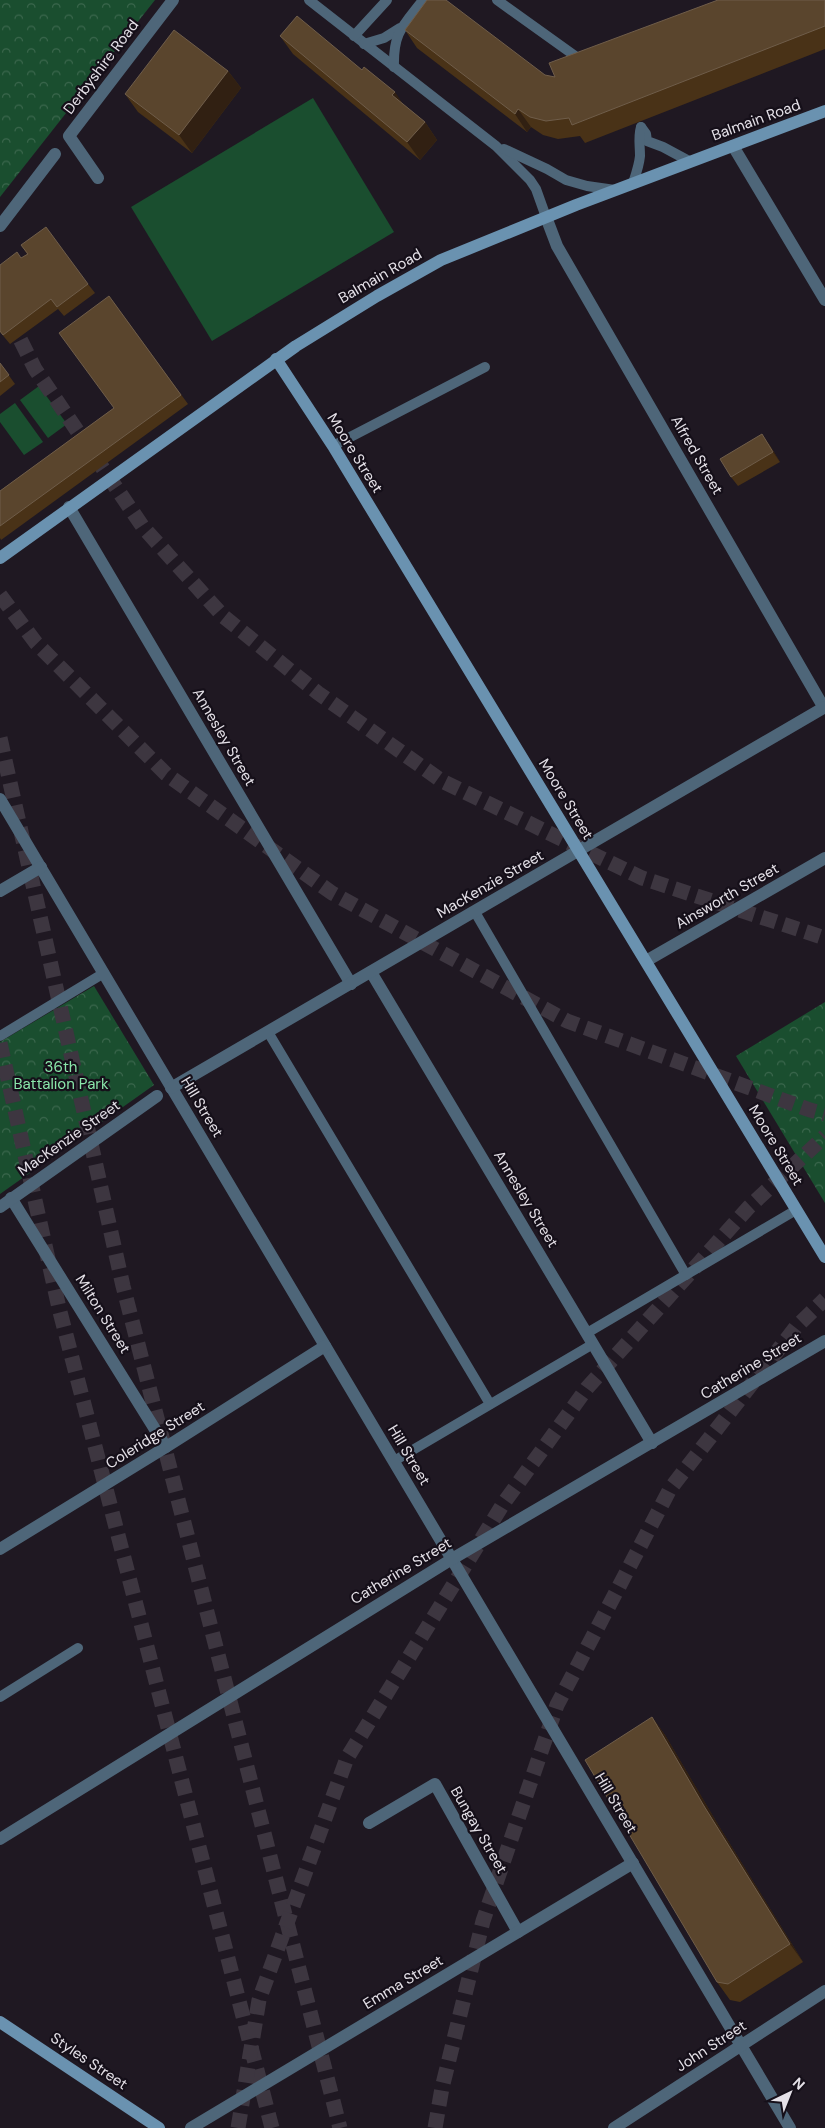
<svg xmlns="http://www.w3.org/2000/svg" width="825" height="2128" viewBox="0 0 825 2128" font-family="'DM Sans',sans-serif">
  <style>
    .grass { fill: #1a4e2f }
    .forest { fill: url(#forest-crowns) }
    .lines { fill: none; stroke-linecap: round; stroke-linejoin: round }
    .motorway-tunnel { stroke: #3d3640; stroke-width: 15; stroke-dasharray: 15 8; stroke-linecap: butt }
    .service { stroke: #4e6679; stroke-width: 10 }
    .minor { stroke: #4e6679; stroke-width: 12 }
    .secondary { stroke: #6a92b0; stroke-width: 12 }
    .wall { fill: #493217 }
    .shaded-wall { fill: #312012 }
    .building { fill: #5a452d; stroke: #6f5d4a }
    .labels { text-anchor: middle; stroke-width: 4.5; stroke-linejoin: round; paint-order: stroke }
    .street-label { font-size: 15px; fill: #e5e1e8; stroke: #150f19 }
    .park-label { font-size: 15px; fill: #8ae7aa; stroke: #150f19 }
  </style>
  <defs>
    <pattern id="forest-crowns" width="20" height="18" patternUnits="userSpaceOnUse" patternTransform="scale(1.25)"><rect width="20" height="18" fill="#1a4e2f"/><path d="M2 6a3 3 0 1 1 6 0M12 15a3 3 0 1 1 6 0" fill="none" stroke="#3b674d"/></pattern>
  </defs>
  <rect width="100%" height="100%" fill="#1f1822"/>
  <g class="grass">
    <polygon points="313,98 394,232 212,341 131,207"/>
    <polygon points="39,386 67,424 48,438 20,400"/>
    <polygon points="15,403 43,442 24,455 0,422 0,414"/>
  </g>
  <g class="forest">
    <polygon points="0,0 155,0 0,197"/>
    <polygon points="94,986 154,1085 0,1194 0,1042"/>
    <polygon points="825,1002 825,1203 736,1056"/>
  </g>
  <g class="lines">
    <g class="motorway-tunnel">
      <polyline points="0,299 35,369 143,527 223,616 318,693 442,781 642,878 825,938"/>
      <polyline points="0,595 36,643 166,774 332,893 567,1021 810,1110 825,1114"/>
      <polyline points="0,738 123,1286 340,2128"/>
      <polyline points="0,1043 59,1308 272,2128"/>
      <polyline points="238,2128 259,2000 347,1758 503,1504 587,1388 749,1207 825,1136"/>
      <polyline points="435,2128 442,2088 483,1921 557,1705 670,1489 796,1327 825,1299"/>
    </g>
    <g class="service">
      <polyline points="309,0 496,146 530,180 536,189 546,217"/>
      <polyline points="497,0 578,58 585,55"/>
      <polyline points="354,36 387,0"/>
      <polyline points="364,44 384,38 400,28"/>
      <path d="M394 67C393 32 403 26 423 0"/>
      <polyline points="641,127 646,134 647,141 663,147 689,161"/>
      <polyline points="504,149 547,169 566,180 587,186 615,190"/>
      <path d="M633 183C636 174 639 166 640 156 640 145 638 137 641 127"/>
      <polyline points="333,446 485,367"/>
      <polyline points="475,912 686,1275"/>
      <polyline points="268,1032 490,1404"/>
      <polyline points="0,1036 104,973"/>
      <polyline points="587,1333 796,1210"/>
      <polyline points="394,1461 593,1344"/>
      <polyline points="0,1697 78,1648"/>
    </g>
    <g class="minor">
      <polyline points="733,146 825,300"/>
      <polyline points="98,178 69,136 173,0"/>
      <polyline points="546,217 557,246 824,708"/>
      <polyline points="0,226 55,154"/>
      <polyline points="69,507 351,984"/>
      <polyline points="0,799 790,2128"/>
      <polyline points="0,891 41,867"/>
      <polyline points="646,961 825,858"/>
      <polyline points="371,972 652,1443"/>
      <polyline points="171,1088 825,707"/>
      <polyline points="11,1198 166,1447"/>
      <polyline points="0,1207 157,1096"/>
      <polyline points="0,1549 166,1447 325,1346"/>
      <polyline points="369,1823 435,1784 518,1932"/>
      <polyline points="0,1839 452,1559 825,1341"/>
      <polyline points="191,2128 633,1863"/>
      <polyline points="614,2128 825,1991"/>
    </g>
    <g class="secondary">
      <polyline points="276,359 333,446 825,1257"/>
      <polyline points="0,558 296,346 377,296 441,260 576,205 825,111"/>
      <polyline points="0,2022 159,2128"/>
    </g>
  </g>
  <g class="wall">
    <polygon points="825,0 825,49 585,143 580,136 558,139 543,135 531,127 527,132 417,48 405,30 545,75 555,77"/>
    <polygon points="280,36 403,104 425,122 437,140 420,160 293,54"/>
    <polygon points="228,71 241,88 192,153 138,112 125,94"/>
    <polygon points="21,245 88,284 95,293 64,316 58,309 10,344 0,332 21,258 27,254"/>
    <polygon points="109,296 188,404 1,540 0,538 0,491 114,408"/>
    <polygon points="0,363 15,384 0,396"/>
    <polygon points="769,444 780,462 738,486 731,477"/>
    <polygon points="652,1717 665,1735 717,1823 803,1962 740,2002 730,2000 717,1982"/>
  </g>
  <g class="shaded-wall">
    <polygon points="228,71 241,88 192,153 179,135"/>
    <polygon points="395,92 407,110 392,95"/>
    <polygon points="518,109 531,127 527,132 515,114"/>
    <polygon points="425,122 437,140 420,160 407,142"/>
    <polygon points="762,434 769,444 780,462 773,452"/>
    <polygon points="652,1717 665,1735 717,1823 803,1962 790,1944 704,1806"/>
  </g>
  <g class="building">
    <polygon points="427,0 446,0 545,75 555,77 549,63 718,0 825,0 825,26 572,125 569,118 546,121 530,117 518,109 515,114 405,30"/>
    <polygon points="297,16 362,70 364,67 395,92 392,95 425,122 407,142 280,36"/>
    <polygon points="174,30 228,71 179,135 125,94"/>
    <polygon points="46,227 88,284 57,307 51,299 3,335 0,331 0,265 17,252 21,258 28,254 21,245"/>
    <polygon points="109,296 181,395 0,526 0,491 114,408 59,333"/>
    <polygon points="0,363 9,375 0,382"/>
    <polygon points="762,434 773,452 731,477 720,459"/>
    <polygon points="652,1717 704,1806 790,1944 728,1984 717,1982 585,1760"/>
  </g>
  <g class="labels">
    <g class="street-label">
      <text transform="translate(101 67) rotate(-53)" y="5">Derbyshire Road</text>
      <text transform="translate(756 120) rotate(-20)" y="5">Balmain Road</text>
      <text transform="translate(380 276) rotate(-30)" y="5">Balmain Road</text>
      <text transform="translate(355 453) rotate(58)" y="5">Moore Street</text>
      <text transform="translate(697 455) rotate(60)" y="5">Alfred Street</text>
      <text transform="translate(224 737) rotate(60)" y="5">Annesley Street</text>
      <text transform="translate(566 799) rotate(59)" y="5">Moore Street</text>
      <text transform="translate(490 884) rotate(-30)" y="5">MacKenzie Street</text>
      <text transform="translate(727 896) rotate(-30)" y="5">Ainsworth Street</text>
      <text transform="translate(202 1107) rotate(59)" y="5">Hill Street</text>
      <text transform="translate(69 1138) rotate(-35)" y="5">MacKenzie Street</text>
      <text transform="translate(776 1145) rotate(59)" y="5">Moore Street</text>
      <text transform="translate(526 1199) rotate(59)" y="5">Annesley Street</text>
      <text transform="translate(103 1314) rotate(58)" y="5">Milton Street</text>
      <text transform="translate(751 1366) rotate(-31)" y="5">Catherine Street</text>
      <text transform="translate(155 1435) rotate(-32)" y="5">Coleridge Street</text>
      <text transform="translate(409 1455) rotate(59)" y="5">Hill Street</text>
      <text transform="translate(401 1571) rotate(-31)" y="5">Catherine Street</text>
      <text transform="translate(616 1803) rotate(59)" y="5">Hill Street</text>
      <text transform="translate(479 1830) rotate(60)" y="5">Bungay Street</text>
      <text transform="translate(403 1982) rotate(-31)" y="5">Emma Street</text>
      <text transform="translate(711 2046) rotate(-33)" y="5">John Street</text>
      <text transform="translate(89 2061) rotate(34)" y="5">Styles Street</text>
    </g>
    <g class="park-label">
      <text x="61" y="1072">36th<tspan x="61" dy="17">Battalion Park</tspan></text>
    </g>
  </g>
  <g transform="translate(790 2093) rotate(43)" stroke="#150f19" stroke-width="4" paint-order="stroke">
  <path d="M0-4L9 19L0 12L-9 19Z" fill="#e5e1e8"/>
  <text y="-8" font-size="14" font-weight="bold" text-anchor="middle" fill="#e5e1e8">N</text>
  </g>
</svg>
